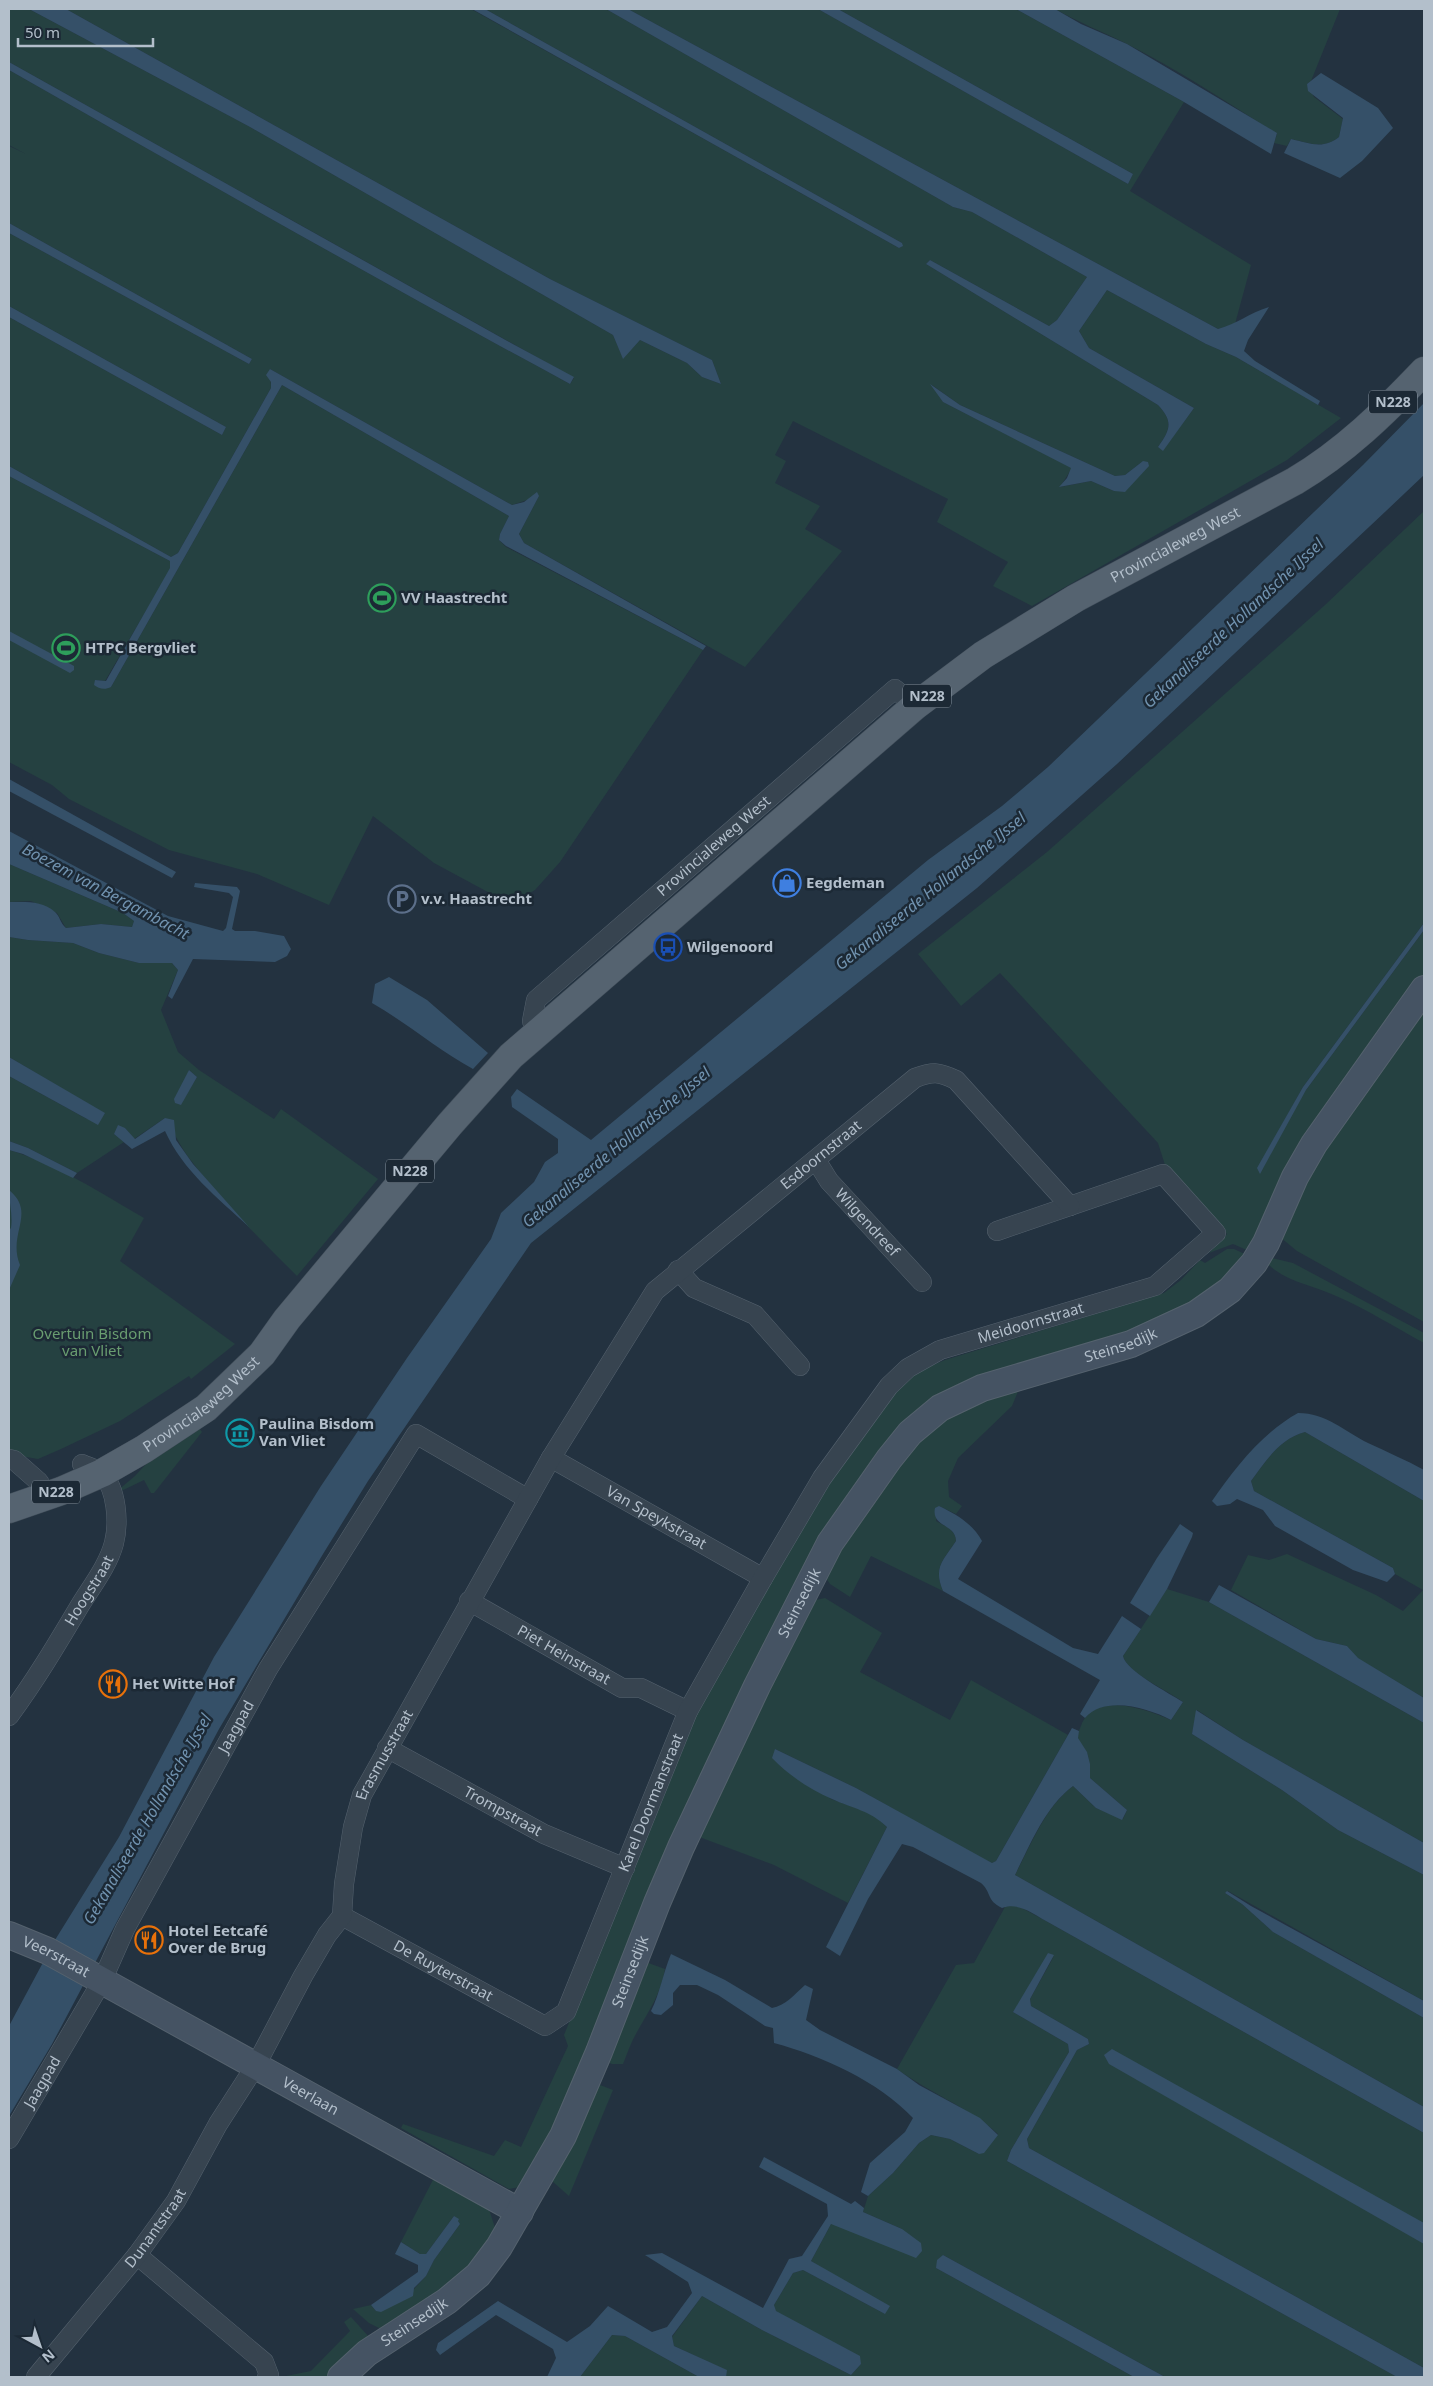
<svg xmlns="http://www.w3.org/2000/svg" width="1433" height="2386" viewBox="0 0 1433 2386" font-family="'Noto Sans',sans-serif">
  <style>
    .green { fill: #254141; fill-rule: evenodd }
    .water { fill: #355068 }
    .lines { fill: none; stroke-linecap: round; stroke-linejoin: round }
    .street-casing { stroke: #55626e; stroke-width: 20 }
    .secondary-casing { stroke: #55626e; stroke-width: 28 }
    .primary-casing { stroke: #404d59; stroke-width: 29 }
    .street { stroke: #374450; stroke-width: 19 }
    .secondary { stroke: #455363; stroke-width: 26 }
    .primary { stroke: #556370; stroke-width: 28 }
    .labels { text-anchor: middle; stroke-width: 5; stroke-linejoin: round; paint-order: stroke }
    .shield { fill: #1c2935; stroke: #86929e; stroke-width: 1 }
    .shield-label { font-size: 14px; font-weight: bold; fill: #b3bfcb }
    .street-label { font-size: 15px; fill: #b3bfcb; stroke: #1c2935 }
    .poi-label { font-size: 15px; font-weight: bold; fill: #b3bfcb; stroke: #1c2935; text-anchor: start }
    .park-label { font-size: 15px; fill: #699d70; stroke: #1c2935 }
    .water-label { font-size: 16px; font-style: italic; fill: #7193b0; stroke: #1c2935 }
  </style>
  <rect width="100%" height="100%" fill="#233240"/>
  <g class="green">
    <path d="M9 9H29L250 127 613 335 623 358 640 340 687 363 702 377 721 384 712 360 550 279 66 9H471L899 248 902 246V243L485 9H606L953 207 972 212 1087 277 1057 320 1049 326 930 260 926 264 1158 405C1173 421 1171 429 1158 447L1163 450 1194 408 1089 348 1079 331 1107 290 1206 344 1236 357 1341 418 1287 460 1032 606 993 586 1008 562 937 522 948 499 793 421 775 455 786 461 775 483 820 506 805 529 842 551 745 667 524 543 519 534 539 496 512 505 270 369 271 388 178 553 171 557 9 466V317L222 435 226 427 9 306V233L249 364 252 359 9 223V146L26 154 9 145V70C195 176 381 282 570 384L574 378 9 62ZM932 385 960 405 1115 476 1125 475 1143 461 1114 491 1091 481 1060 487 1072 468 943 402Z"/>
    <polygon points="628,9 818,9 1128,184 1133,174 838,9 1016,9 1184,102 1130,191 1251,265 1235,324 1218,329"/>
    <path d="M1055 9H1340L1311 81 1307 84 1314 97 1343 119 1339 137C1323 150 1310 143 1291 139L1287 146 1274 143 1277 134C1228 103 1179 70 1127 44 1103 32 1078 22 1055 9Z"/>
    <polygon points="282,385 509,516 500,534 499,540 506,547 703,650 560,862 535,890 510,904 434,863 373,816 329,905 257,874 169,850 69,799 52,785 9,762 9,476 170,561 171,568 105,681 95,680 111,687"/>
    <polygon points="1424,511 1424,923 1303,1087 1258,1168 1306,1090 1424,930 1424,979 1249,1251 1233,1244 1209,1253 1227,1234 1166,1168 1158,1143 1000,973 961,1006 918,954 1047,852 1325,605"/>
    <polygon points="9,864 123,913 134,921 132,927 101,924 66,928 57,913 31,901 9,902"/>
    <path d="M9 937 28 940 73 943 99 953 139 963H172L178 970 161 1010 178 1052 199 1070 274 1119 281 1109 378 1179 297 1276C261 1240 224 1204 193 1163 181 1149 175 1133 165 1118L134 1139 125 1128 114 1134 124 1142 77 1173 28 1148 9 1141V1076L87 1119 105 1114 9 1057ZM189 1070 197 1077 180 1105Z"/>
    <polygon points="1424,998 1424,1322 1297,1251 1280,1237 1301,1178"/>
    <path d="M9 1150C57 1164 101 1193 144 1218L120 1261 235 1344 191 1379 189 1376 120 1421 61 1449 38 1459 9 1454Z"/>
    <polygon points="1227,1249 1234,1249 1249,1256 1193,1310 980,1384 857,1496 594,2050 525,2186 509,2189 401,2128 403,2124 494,2156 505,2140 521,2147 568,2046 564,2035 693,1718 828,1477 905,1381 926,1368 945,1360 1164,1293 1181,1280 1200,1260 1205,1263"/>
    <path d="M1272 1258 1293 1263 1424 1333V1343C1395 1327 1366 1309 1336 1296 1313 1285 1285 1282 1267 1263Z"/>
    <path d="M1022 1382 1012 1406 958 1458 948 1481 949 1497 962 1506 956 1514 939 1506 936 1521C945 1526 956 1530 956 1541 943 1561 933 1567 943 1591L871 1556 850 1597 830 1584 822 1572 928 1425Z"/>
    <polygon points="199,1428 202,1432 154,1493 151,1493 144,1480 119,1492 125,1505 126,1523 124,1525 117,1491 135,1476 147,1463"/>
    <path d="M1305 1432 1424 1501V1698L1357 1658 1347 1646 1316 1639 1231 1590 1248 1555 1269 1560 1287 1554 1376 1595 1403 1611 1423 1590 1395 1574 1393 1568 1254 1491 1251 1481C1266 1461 1279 1439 1305 1432Z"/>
    <path d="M1167 1589 1209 1602 1424 1723V1843L1243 1740 1197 1710 1192 1734 1282 1790 1338 1830 1424 1875V2001L1228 1891 1225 1893 1242 1904 1273 1932 1424 2018V2107L1015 1875C1031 1845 1045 1807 1073 1786L1096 1808 1123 1819 1127 1810 1090 1778C1090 1769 1090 1759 1086 1751 1084 1747 1079 1742 1078 1738 1077 1733 1081 1727 1082 1723 1097 1691 1148 1710 1171 1720L1183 1702C1169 1691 1127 1673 1123 1656Z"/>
    <polygon points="825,1598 882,1633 860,1672 950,1720 971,1680 1068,1735 996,1861 992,1863 977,1856 856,1788 775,1749 831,1799 873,1814 887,1827 848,1903 774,1865 694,1835 806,1602"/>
    <path d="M1011 1905 1020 1907 1046 1921 1424 2133V2368L1029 2148 1027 2139 1077 2050 1089 2044 1088 2039 1031 2006 1030 1999 1054 1956 1013 2012 1068 2044 1069 2052 1011 2150 1007 2161 1397 2377H1165L943 2255 936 2268 1134 2377H726V2370L674 2346 672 2337 702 2296 762 2330 851 2375 861 2364 775 2311 774 2305 793 2273 803 2270 885 2314 833 2275 811 2261 831 2224 902 2229 863 2212 868 2196 893 2173 919 2143 931 2135 950 2139 979 2154 998 2134C968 2107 930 2093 897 2069L956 1965 974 1963 1005 1907Z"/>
    <path d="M640 1960 665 1969C661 1994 649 2010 637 2032 631 2042 627 2054 623 2064H612L602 2059Z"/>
    <polygon points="600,2085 613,2090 569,2196 552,2181 593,2088"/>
    <polygon points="436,2174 488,2206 495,2228 492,2242 471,2273 385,2331 369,2323 353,2309 371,2305 376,2311 404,2300 426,2276 434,2260 460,2224 454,2216 426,2254 420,2254 401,2242"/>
    <polygon points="351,2317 369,2337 334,2377 281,2377 311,2371 350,2331 344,2322"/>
    <polygon points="612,2335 625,2336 699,2377 580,2377"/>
  </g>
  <g class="water">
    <polygon points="29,9 66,9 550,279 712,360 721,384 702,377 687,363 640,340 623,359 613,335 250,127"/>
    <polygon points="472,9 485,9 902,243 903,246 899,248"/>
    <path d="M606 9H628L1218 329C1237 324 1249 313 1269 307L1248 340 1244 351 1255 361 1320 401 1318 405 1236 357 1206 344 1107 290 1079 331 1089 348 1194 408 1163 451 1158 447C1171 429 1173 421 1158 405L926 264 930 260 1049 326 1057 320 1087 277 972 212 953 207Z"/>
    <polygon points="818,9 838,9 1133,174 1128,184"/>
    <polygon points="1016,9 1055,9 1081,24 1127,44 1277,133 1271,154 1184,102"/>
    <path d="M9 62 511 343 574 377 570 384C381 282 195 176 9 70Z"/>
    <path d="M1321 73 1378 108 1393 128 1362 161 1340 178 1284 153 1291 139C1309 143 1323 150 1339 137L1343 118 1308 91 1307 84Z"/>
    <polygon points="9,223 252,359 249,364 9,233"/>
    <polygon points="9,306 226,427 222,435 9,317"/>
    <path d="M270 369 512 505 524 502 537 492 539 496 519 534 524 543 706 646 703 650 506 546 499 540 500 534 509 516 282 385 111 687C105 690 99 689 94 685L95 680 106 681 170 568V561L9 476V466L171 557 178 553 271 388V382L266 375Z"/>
    <polygon points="930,384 960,405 1115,476 1125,475 1143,461 1148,462 1149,466 1125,492 1114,491 1091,481 1059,487 1067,478 1071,468 943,402"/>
    <polygon points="1424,403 1424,475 1386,511 1117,764 977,888 531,1243 368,1481 323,1554 219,1729 52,2044 9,2116 9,2026 55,1940 119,1837 214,1657 321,1486 407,1358 491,1239 501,1213 534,1182 545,1162 558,1153 558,1139 512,1107 511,1097 517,1089 591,1140 928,860 1002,806 1048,767 1363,465"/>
    <polygon points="9,631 74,666 74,670 70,673 9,640"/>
    <polygon points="9,779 176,872 172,878 9,791"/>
    <path d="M9 831 168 916 223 931 226 928 233 897 229 893 194 887 195 883 237 887 240 891 232 929 235 931H255L284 936 291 949 287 956 275 962 193 959 172 999 168 996 178 970 172 963H139L99 953 73 943 28 940 9 937V902C25 902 42 900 55 912 60 916 60 923 66 928L101 924 132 927 134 921 123 913 9 864Z"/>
    <polygon points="1424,923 1424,930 1306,1090 1260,1174 1257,1168 1303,1087"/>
    <path d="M389 977 427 1000 488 1053 473 1069C438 1050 407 1023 372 1003L375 984Z"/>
    <polygon points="9,1057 105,1113 98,1125 9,1076"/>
    <polygon points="189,1070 197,1077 181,1105 175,1103 174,1099"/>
    <path d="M165 1118 174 1120 176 1140 193 1164 249 1227C218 1198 183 1171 165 1131L132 1149 114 1134 118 1125 125 1128 135 1139Z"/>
    <polygon points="9,1141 28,1148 77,1173 73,1178 23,1154 9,1150"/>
    <path d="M9 1190C37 1213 7 1234 20 1265L9 1290V1230L11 1228C13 1215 9 1203 9 1190Z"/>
    <path d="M1298 1413C1326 1413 1344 1431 1368 1443 1387 1452 1406 1460 1424 1470V1501L1305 1432C1279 1439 1266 1461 1251 1481L1254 1491 1393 1568 1395 1574 1387 1582 1353 1570 1275 1526 1263 1510 1237 1499 1230 1504 1217 1506 1212 1501C1235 1468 1262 1433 1298 1413Z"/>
    <path d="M939 1506C956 1514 973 1524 982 1541L958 1579 1073 1648 1098 1654 1122 1616 1141 1629 1123 1656C1126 1671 1169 1693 1183 1702L1171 1720C1148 1708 1105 1695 1085 1718L1080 1714 1100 1680 943 1591C933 1567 943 1561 956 1541 956 1524 931 1527 935 1508Z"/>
    <polygon points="1180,1524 1193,1533 1192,1537 1167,1589 1150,1616 1130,1603 1157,1558"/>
    <polygon points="1219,1585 1316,1639 1347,1646 1358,1658 1424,1698 1424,1723 1209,1602"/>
    <polygon points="1196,1710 1243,1740 1424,1843 1424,1875 1338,1830 1282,1790 1192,1734"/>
    <path d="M1072 1728 1079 1731 1078 1738 1087 1752 1090 1764V1778L1127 1810 1122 1820 1096 1808 1073 1786C1045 1807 1030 1845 1015 1875L1424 2107V2133L1046 1921C1032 1913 1018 1902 1002 1908 986 1900 992 1893 981 1883L913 1847 902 1844 868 1899 840 1956 826 1947 887 1827C869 1810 854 1809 832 1799 811 1790 788 1775 772 1758L775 1749 856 1788 992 1863 996 1861Z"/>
    <polygon points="1227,1891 1251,1906 1424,2001 1424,2018 1273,1932 1242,1904 1225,1893"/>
    <polygon points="1048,1953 1054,1955 1030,1999 1031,2006 1088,2039 1089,2044 1077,2050 1027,2139 1029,2148 1424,2368 1424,2377 1397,2377 1007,2161 1011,2150 1069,2052 1068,2044 1013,2012"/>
    <path d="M671 1954 725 1980 772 2008C785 2006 795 1994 805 1985L813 1989 806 2020 820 2030 897 2069 919 2085 980 2118 998 2135 984 2153 979 2154 950 2139 931 2135 919 2143 893 2173 868 2196 861 2192 870 2163 905 2132 913 2118C878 2081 822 2056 774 2043L773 2028 765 2026 718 1995 697 1985H680L673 1993V2005L661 2015 654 2014 651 2011C660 1993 663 1973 671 1954Z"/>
    <polygon points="1112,2049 1424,2223 1424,2244 1109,2064 1104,2055"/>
    <polygon points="764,2157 851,2204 855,2201 864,2208 863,2212 902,2229 921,2243 922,2251 916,2258 831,2224 811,2261 890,2306 885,2314 803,2270 793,2273 774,2305 776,2311 860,2356 861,2364 851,2375 762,2330 702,2296 672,2336 674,2346 727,2370 726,2377 699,2377 625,2336 612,2335 580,2377 547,2377 556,2358 553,2349 496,2315 440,2355 436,2350 438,2343 498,2301 567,2342 590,2326 608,2306 652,2332 667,2327 692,2293 688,2282 645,2255 662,2253 763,2308 789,2259 802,2256 828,2216 827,2204 759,2167"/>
    <polygon points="454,2216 459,2219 458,2221 460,2224 434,2260 426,2276 414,2288 413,2296 381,2312 376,2311 371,2305 418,2272 418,2265 395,2254 401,2242 420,2254 426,2254"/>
    <polygon points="943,2255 1165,2377 1134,2377 936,2268 937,2260"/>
  </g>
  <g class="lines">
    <g class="street-casing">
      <g id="street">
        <path id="s1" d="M540 1029 532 1021 536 1000 895 689 915 706"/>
        <path id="s2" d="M816 1160 829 1181 922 1282"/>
        <polyline points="678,1270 694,1288 755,1315 800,1366"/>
        <path id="s3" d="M551 1458 763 1578"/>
        <polyline points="9,1459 14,1460 39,1482"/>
        <path id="s4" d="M469 1601 622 1688H641L688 1711"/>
        <path id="s5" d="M9 1716C35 1681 57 1644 79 1607 91 1587 108 1566 114 1543 119 1523 117 1489 102 1474 98 1469 88 1467 82 1464"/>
        <path id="s6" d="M387 1748 544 1834 625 1868"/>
        <path id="s7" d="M342 1916 545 2026 566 2012 688 1711 763 1578 822 1478 889 1386 908 1368 940 1350 1155 1286 1216 1233 1163 1174 997 1231"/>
        <path id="s8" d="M9 2139 102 1981 125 1929 268 1669 416 1434 528 1499"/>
        <polyline points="137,2255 264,2362 269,2375 267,2377"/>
        <path id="s9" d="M36 2377 137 2255 176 2201 218 2124 256 2065 303 1976 327 1935 342 1916 344 1884 353 1827 362 1795 551 1458 655 1291 915 1078C934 1071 939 1072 956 1080L1070 1206"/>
      </g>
    </g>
    <g class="secondary-casing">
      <g id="secondary">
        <path id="s10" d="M9 1935 48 1951 520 2212"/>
        <path id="s11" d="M341 2377 367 2353 447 2301 478 2275 499 2247 563 2136 599 2052 657 1903 681 1847 757 1686 830 1543 889 1459 910 1433 940 1408 982 1388 1131 1344 1196 1314 1230 1290 1254 1263 1266 1243 1295 1177 1314 1144 1424 989"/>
      </g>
    </g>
    <g class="primary-casing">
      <g id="primary">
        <path id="s12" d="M9 1509 61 1491 102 1473 144 1449 206 1408 262 1354 287 1319 450 1124 511 1056 915 706 983 655 1076 598 1295 481C1344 452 1385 412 1424 371"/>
      </g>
    </g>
    <use href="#street" class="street"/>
    <use href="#secondary" class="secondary"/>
    <use href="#primary" class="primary"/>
  </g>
  <defs>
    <g id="stadium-ring" transform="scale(1.4375)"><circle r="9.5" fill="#1c2935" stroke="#2e9e5b" stroke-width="1.5"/><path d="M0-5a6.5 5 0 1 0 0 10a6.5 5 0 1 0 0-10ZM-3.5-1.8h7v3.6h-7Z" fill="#2e9e5b"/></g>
    <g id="shop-ring" transform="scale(1.4375)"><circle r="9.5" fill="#1c2935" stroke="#3f7fe0" stroke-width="1.5"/><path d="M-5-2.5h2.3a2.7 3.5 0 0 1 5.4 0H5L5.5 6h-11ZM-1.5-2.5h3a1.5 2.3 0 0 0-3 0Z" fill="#3f7fe0"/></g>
    <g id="parking-ring" transform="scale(1.4375)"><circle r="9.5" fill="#1c2935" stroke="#5c6f8a" stroke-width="1.5"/><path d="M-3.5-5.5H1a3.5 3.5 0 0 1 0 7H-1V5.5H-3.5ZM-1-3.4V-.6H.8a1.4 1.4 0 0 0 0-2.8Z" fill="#5c6f8a"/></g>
    <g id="bus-ring" transform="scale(1.4375)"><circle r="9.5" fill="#1c2935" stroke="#1a4fb4" stroke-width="1.5"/><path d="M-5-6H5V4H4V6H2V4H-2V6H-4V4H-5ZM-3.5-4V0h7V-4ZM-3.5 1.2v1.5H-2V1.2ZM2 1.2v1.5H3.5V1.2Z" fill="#1a4fb4"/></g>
    <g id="museum-ring" transform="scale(1.4375)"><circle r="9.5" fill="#1c2935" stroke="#0f9aa8" stroke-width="1.5"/><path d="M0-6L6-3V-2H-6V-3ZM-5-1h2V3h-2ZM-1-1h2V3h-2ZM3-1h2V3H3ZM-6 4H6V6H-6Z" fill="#0f9aa8"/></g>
    <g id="restaurant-ring" transform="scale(1.4375)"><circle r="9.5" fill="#1c2935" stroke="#e8710a" stroke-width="1.5"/><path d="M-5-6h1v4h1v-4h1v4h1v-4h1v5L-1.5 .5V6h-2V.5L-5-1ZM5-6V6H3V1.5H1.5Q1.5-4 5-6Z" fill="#e8710a"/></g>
  </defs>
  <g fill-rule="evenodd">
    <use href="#stadium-ring" x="382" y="598"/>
    <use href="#stadium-ring" x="66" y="648"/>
    <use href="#shop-ring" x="787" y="883"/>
    <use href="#parking-ring" x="402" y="899"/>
    <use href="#bus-ring" x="668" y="947"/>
    <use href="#museum-ring" x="240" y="1433"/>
    <use href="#restaurant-ring" x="113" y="1684"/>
    <use href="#restaurant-ring" x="149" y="1940"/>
  </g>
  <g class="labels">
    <g class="shield">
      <rect x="1369" y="390.5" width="48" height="23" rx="4"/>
      <rect x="903" y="684.5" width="48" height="23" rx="4"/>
      <rect x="386" y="1159.5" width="48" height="23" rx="4"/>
      <rect x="32" y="1480.5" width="48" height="23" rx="4"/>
    </g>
    <g class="shield-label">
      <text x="1393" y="407">N228</text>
      <text x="927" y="701">N228</text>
      <text x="410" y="1176">N228</text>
      <text x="56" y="1497">N228</text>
    </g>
    <g class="street-label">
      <text dy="5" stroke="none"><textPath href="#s12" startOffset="1530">Provincialeweg West</textPath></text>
      <text dy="5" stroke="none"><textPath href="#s1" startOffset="268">Provincialeweg West</textPath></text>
      <text dy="5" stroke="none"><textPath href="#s9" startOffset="1476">Esdoornstraat</textPath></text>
      <text dy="5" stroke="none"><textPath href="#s2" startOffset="81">Wilgendreef</textPath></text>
      <text dy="5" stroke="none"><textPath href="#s7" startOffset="1121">Meidoornstraat</textPath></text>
      <text dy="5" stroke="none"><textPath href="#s11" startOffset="1352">Steinsedijk</textPath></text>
      <text dy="5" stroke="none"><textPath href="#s12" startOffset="221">Provincialeweg West</textPath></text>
      <text dy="5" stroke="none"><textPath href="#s3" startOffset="121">Van Speykstraat</textPath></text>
      <text dy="5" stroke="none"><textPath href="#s5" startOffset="149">Hoogstraat</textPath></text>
      <text dy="5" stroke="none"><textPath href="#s11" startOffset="918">Steinsedijk</textPath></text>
      <text dy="5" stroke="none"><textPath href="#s4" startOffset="109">Piet Heinstraat</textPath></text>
      <text dy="5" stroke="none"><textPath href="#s8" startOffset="471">Jaagpad</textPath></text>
      <text dy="5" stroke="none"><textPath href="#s9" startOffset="724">Erasmusstraat</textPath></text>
      <text dy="5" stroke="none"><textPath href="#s7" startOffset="482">Karel Doormanstraat</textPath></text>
      <text dy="5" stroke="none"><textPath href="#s6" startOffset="132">Trompstraat</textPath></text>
      <text dy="5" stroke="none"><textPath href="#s10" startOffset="52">Veerstraat</textPath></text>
      <text dy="5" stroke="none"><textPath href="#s7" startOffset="115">De Ruyterstraat</textPath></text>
      <text dy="5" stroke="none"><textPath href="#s11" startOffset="512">Steinsedijk</textPath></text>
      <text dy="5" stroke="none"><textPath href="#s8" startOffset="66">Jaagpad</textPath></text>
      <text dy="5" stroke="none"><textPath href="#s10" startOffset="342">Veerlaan</textPath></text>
      <text dy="5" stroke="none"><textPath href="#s9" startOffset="191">Dunantstraat</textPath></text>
      <text dy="5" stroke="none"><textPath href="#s11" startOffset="92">Steinsedijk</textPath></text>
    </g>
    <g class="poi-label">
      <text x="401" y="603">VV Haastrecht</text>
      <text x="85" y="653">HTPC Bergvliet</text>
      <text x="806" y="888">Eegdeman</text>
      <text x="421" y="904">v.v. Haastrecht</text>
      <text x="687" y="952">Wilgenoord</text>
      <text x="259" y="1429">Paulina Bisdom<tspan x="259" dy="17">Van Vliet</tspan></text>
      <text x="132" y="1689">Het Witte Hof</text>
      <text x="168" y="1936">Hotel Eetcafé<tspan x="168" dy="17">Over de Brug</tspan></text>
    </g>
    <g class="park-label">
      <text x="92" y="1339">Overtuin Bisdom<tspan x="92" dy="17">van Vliet</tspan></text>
    </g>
    <g class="water-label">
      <text transform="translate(1233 623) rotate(-43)" y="6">Gekanaliseerde Hollandsche IJssel</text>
      <text transform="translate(106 891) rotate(28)" y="6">Boezem van Bergambacht</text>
      <text transform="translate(930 891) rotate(-39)" y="6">Gekanaliseerde Hollandsche IJssel</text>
      <text transform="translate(616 1147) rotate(-40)" y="6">Gekanaliseerde Hollandsche IJssel</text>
      <text transform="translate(147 1819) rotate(-60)" y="6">Gekanaliseerde Hollandsche IJssel</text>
    </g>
  </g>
  <rect width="1433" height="2386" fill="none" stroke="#b3bfcb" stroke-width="20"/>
  <g transform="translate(40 2346) rotate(140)" stroke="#1c2935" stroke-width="4" paint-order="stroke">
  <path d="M0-4L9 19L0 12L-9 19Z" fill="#b3bfcb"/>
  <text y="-8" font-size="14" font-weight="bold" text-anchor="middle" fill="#b3bfcb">N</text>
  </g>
  <path d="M18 38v8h135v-8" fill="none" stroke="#b3bfcb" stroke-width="2.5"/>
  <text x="25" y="38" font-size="15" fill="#b3bfcb" stroke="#1c2935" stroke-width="4" paint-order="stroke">50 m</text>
</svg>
